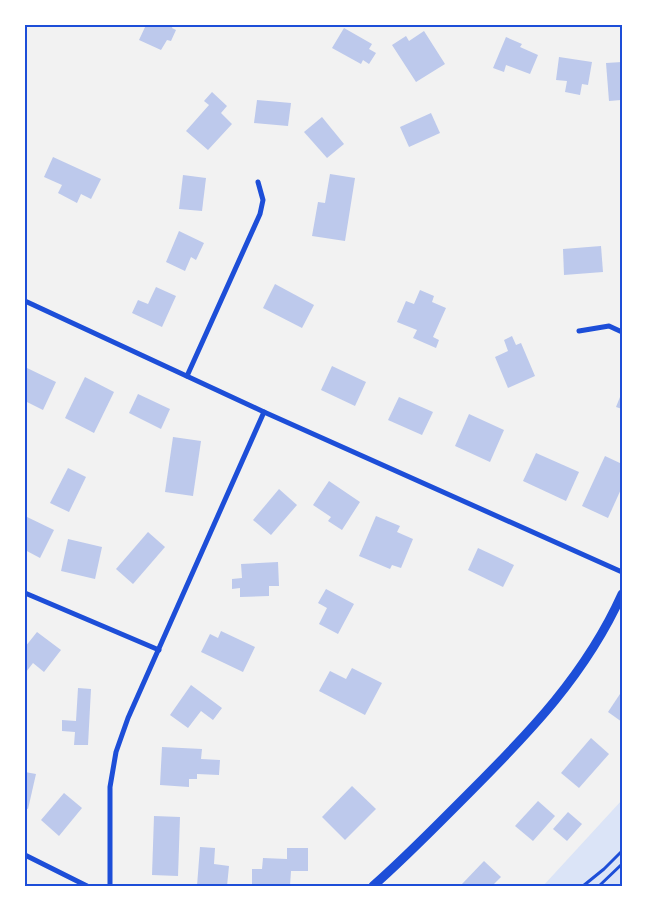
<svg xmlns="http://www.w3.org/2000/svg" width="647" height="911" viewBox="0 0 647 911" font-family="'Fira Sans Condensed',sans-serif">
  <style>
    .green { fill: #dbe4f7 }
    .building { fill: #bdc9ec }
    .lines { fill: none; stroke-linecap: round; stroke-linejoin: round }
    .path { stroke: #1d4ed8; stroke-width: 3 }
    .minor { stroke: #1d4ed8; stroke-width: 5 }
    .tertiary { stroke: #1d4ed8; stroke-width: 9 }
    .neatline { fill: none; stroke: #1d4ed8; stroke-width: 2 }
  </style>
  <rect width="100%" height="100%" fill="#f2f2f2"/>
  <polygon class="green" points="622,800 622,886 543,886"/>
  <g class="building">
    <polygon points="146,25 173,25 172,28 176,30 171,41 167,40 161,50 139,40"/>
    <polygon points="344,28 372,44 369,49 376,53 369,64 363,60 361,64 332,48"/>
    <polygon points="424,31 445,64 416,82 392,45 406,36 409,41"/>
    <polygon points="506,37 522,44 520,47 538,55 530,74 506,65 504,72 493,68"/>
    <polygon points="559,57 592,62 588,85 582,84 580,95 565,92 567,81 556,80"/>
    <polygon points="622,62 621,100 609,101 606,63"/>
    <polygon points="212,92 227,106 221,113 232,124 208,150 186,131 209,105 204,101"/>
    <polygon points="257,100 291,103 288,126 254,123"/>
    <polygon points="431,113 440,133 409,147 400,127"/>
    <polygon points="322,117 344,144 327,158 304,132"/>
    <polygon points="53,157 101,179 91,199 81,194 77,203 58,193 62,185 44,177"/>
    <polygon points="330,174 355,178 345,241 312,236 318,202 325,203"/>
    <polygon points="183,175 206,178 202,211 179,209"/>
    <polygon points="179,231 204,243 196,260 191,257 185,271 166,262"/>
    <polygon points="601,246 603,272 564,275 563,249"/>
    <polygon points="275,284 314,305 302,328 263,308"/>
    <polygon points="156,287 176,296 162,327 132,313 138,300 148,304"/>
    <polygon points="420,290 434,296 432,302 446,308 433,337 439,340 436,348 413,338 417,330 397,322 406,301 414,304"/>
    <polygon points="512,336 516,345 521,343 535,376 508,388 495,357 508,351 504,340"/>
    <polygon points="332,366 366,382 355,406 321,390"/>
    <polygon points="25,367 56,382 43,410 25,401"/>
    <polygon points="85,377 114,392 94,433 65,418"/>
    <polygon points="622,392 622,409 616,407"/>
    <polygon points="138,394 170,409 161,429 129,413"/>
    <polygon points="399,397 433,412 422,435 388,420"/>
    <polygon points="469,414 504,430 490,462 455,446"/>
    <polygon points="173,437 201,441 193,496 165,492"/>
    <polygon points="536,453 579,472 566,501 523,481"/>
    <polygon points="605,456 622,464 622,487 608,518 582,506"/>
    <polygon points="68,468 86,477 69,512 50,503"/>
    <polygon points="329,481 360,502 342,530 328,521 331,517 313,505"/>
    <polygon points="279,489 297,505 271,535 253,520"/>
    <polygon points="25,516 54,530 40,558 25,550"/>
    <polygon points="376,516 400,526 397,532 413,539 401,568 392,565 390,569 359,556"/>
    <polygon points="148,532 165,547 133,584 116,569"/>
    <polygon points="68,539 102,547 95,579 61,571"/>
    <polygon points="478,548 514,565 503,587 468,570"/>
    <polygon points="278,562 279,586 269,586 269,596 240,597 240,588 232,589 232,579 242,578 241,564"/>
    <polygon points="326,589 354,604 338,634 319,624 327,608 318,603"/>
    <polygon points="221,631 255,647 243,672 201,652 210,634 218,638"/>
    <polygon points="37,632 61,650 44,672 33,663 26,672 25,647"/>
    <polygon points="352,668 382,683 365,715 319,691 330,671 346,679"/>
    <polygon points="191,685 222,708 213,720 201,711 188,728 170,715"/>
    <polygon points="78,688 91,689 88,745 74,745 75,732 62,731 62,720 76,721"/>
    <polygon points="622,691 622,722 608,712"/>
    <polygon points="591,738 609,754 579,788 561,773"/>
    <polygon points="162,747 202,749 201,759 220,760 219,775 197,774 197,779 189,779 189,787 160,785"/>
    <polygon points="25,772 36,774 28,809 25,808"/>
    <polygon points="352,786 376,809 345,840 322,817"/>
    <polygon points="64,793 82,808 59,836 41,820"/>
    <polygon points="538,801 555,816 533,841 515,826"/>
    <polygon points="568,812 582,824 567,841 553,829"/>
    <polygon points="154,816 180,817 178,876 152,875"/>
    <polygon points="200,847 215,848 214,864 229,866 227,886 197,886"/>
    <polygon points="287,848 308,848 308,871 291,871 290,886 252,886 252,869 262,869 263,858 287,859"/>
    <polygon points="484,861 501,877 492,886 464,886 462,884"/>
  </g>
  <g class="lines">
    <g class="path">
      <polyline points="583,886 604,869 622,851"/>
      <polyline points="599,886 622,864"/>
    </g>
    <g class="minor">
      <polyline points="25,301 264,412 622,572"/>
      <polyline points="579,331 609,326 622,332"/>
      <polyline points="187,376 260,214 263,200 258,182"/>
      <polyline points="25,593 159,650"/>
      <polyline points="25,855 87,886"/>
      <polyline points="110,886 110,787 116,752 128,718 264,412"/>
    </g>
    <path class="tertiary" d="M373 886C406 857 437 825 468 794 530 732 586 674 622 594"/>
  </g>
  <rect width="647" height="911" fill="none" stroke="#ffffff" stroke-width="52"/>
  <rect x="26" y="26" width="595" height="859" class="neatline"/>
</svg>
